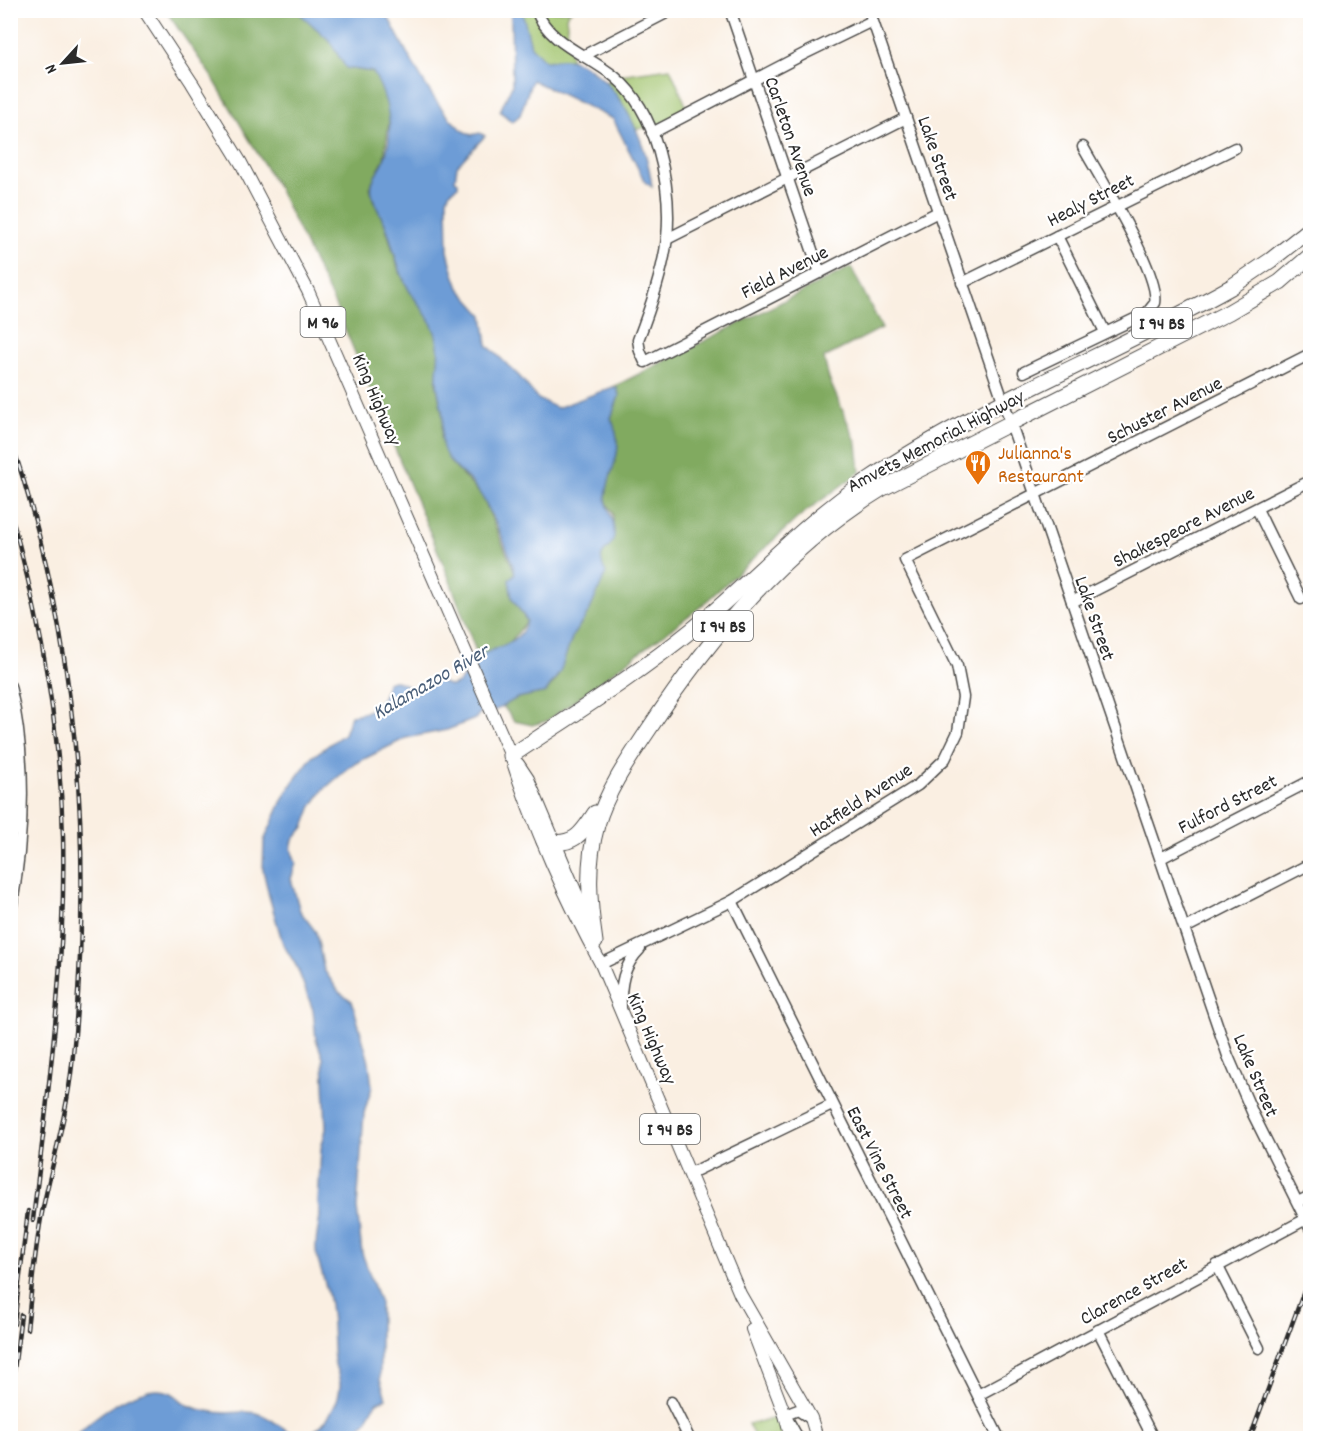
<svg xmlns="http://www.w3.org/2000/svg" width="1321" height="1449" viewBox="0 0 1321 1449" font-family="Dekko,sans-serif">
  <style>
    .green { fill: #a2c46e; stroke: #66784c; stroke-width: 1.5 }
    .forest { fill: #81aa61; stroke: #566a46; stroke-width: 1.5 }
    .water { fill: #6d9cd6; stroke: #4c6480; stroke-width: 1.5 }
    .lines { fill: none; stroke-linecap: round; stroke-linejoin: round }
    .minor-casing { stroke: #4a4846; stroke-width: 13 }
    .major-casing { stroke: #4a4846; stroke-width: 14 }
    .highway-casing { stroke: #4a4846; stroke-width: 17 }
    .minor { stroke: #fff; stroke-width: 10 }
    .major { stroke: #fff; stroke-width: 12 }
    .highway { stroke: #fff; stroke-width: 15 }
    .rail-casing { stroke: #2b2b2b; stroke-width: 4.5 }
    .rail { stroke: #fff; stroke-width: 2; stroke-dasharray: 7; stroke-linecap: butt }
    .labels { text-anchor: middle; stroke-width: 4.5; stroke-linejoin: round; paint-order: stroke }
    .shield { fill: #fff; stroke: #6b6b6b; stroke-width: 1.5 }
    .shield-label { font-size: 18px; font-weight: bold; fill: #2b2b2b }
    .street-label { font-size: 20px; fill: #2b2b2b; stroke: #fff }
    .food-label { font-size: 20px; fill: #c56008; stroke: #fff; text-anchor: start }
    .water-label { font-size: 21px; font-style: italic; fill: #495e78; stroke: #fff }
  </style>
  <rect width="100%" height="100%" fill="#fff"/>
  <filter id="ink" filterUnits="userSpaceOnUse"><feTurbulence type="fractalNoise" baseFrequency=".0167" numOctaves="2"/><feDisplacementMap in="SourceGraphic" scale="12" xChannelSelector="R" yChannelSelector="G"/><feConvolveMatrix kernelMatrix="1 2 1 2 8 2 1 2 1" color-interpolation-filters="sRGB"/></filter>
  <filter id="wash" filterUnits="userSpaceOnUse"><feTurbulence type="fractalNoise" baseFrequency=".008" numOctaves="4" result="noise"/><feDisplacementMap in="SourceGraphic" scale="24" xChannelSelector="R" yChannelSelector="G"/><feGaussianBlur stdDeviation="1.35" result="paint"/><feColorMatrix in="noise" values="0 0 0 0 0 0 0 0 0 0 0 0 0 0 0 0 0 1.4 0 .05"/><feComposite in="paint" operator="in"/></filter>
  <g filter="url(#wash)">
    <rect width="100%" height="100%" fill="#faefe2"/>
    <g class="green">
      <polygon points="518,11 571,11 566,16 571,59 554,74 527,60"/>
      <polygon points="670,68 688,110 669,121 635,130 603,84 619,75"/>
      <polygon points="777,1418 780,1420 784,1438 755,1438 748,1424"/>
    </g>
    <g class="forest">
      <polygon points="166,11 297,11 329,39 346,68 373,72 381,86 390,114 384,159 370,186 373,200 385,224 399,271 409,290 427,313 436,333 440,357 436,382 443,417 441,438 451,463 482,496 515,573 509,580 512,598 527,621 508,645 478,657 449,578 335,305 278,188 214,80"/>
      <path d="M851 267 882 328 824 358 829 379 857 444 860 472 800 516 698 609 547 721 532 725 514 721 503 706 517 698 546 692 556 680 573 635 589 612 606 573C600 562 598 555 608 547 609 538 615 523 613 514 611 507 605 504 606 496 609 463 627 457 611 418L619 396 617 388 613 387Z"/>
    </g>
    <g class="water">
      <path d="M297 11H385C402 43 439 121 471 135L480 133 485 136 457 166 455 180 458 182V186L449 193 447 199 448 251 453 271 459 288 483 315 487 345 520 377 538 399 557 408 613 387 617 388 619 396 611 418C627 456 610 462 606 496 605 507 616 519 614 536 611 555 593 547 606 573L589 612 573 635 560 672 546 692 517 698 496 710 480 713 475 719 447 730 406 738 352 765 323 790 312 806 304 827 293 840 291 848 296 863 291 879 300 911 316 932 324 970 339 992 352 1001 369 1062 372 1087 364 1113 357 1208 362 1253 380 1303V1379L386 1398 376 1403 365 1423 356 1429 354 1438H75C89 1417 142 1382 169 1392 176 1394 181 1402 188 1405 195 1409 206 1411 214 1412 229 1415 244 1409 259 1414 273 1418 285 1433 299 1435 321 1436 339 1405 340 1386 341 1379 335 1368 334 1360 332 1342 333 1323 330 1305 328 1289 321 1272 317 1257 312 1238 324 1221 318 1203L321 1148 326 1129 323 1058 316 1039 313 1010 297 967 283 944 269 896 263 870 264 841 283 798 293 782 312 757 344 734 351 715C370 714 385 703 387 683 396 678 403 683 411 689L436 680 451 686C468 681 464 666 478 657 496 645 520 646 527 621L512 598 509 580 515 573C509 551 487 499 472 483 463 473 451 466 445 453 439 441 443 429 443 417 442 405 437 393 437 381 436 369 440 358 438 345 435 322 421 309 409 290 397 270 394 247 386 226 381 215 374 205 372 193 369 179 380 172 384 160 395 130 388 99 373 72L346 68 329 40Z"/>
      <path d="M511 11H522L531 46 545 61C552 61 565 57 572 60 619 76 647 142 652 187L645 182 613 119 532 80 520 115 512 122 500 111 512 85Z"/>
    </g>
  </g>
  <g filter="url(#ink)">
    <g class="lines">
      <g class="minor-casing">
        <g id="minor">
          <path d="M536 10C550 45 587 54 615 77 657 112 672 186 667 238 663 272 650 309 638 340L640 351 645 362 938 212"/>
          <polyline points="730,10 820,273"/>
          <polyline points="869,10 1228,1056 1253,1114 1310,1228"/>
          <polyline points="583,56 672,10"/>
          <polyline points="652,133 804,54 872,21"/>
          <polyline points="1057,236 1105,332"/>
          <polyline points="667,239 906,118"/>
          <polyline points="962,283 1235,148"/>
          <path d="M1024 372 1147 313 1155 303C1161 275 1099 176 1083 147"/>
          <polyline points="1257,509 1301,599"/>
          <polyline points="1072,602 1310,481"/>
          <path d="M10 686C28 762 24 840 10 916"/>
          <polyline points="10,797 21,817"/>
          <polyline points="1161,858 1310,781"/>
          <polyline points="732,901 999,1438"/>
          <polyline points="1185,928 1310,864"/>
          <polyline points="601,964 732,901 918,785 945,759 958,732 963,697 957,666 905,560 1310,354"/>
          <path d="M621 1009C620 985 623 966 640 949"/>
          <polyline points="689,1174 832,1105"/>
          <polyline points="1298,1202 1310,1196"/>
          <polyline points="1217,1265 1259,1348"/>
          <polyline points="1098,1330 1153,1438"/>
          <polyline points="978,1395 1306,1219"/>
          <polyline points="671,1402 689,1438"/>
          <polyline points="798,1438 785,1415 798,1410 810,1418"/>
        </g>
      </g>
      <g class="major-casing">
        <g id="major">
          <path d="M144 10 192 83 241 163 308 291 511 756C532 824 567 901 601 964L740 1294 811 1418 817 1438"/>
          <polyline points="518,764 528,779 590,926"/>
          <polyline points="752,1329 785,1415 791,1438"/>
        </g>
      </g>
      <g class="highway-casing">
        <g id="highway">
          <path d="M511 756C572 715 635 676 693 629 753 581 803 523 868 480 982 403 1112 354 1231 287L1271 260 1310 229"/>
          <path d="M544 841C573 847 581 835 595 813"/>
          <path d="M595 942C589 902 586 864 597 825 607 790 629 759 649 729 711 635 784 548 881 489L1229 312 1280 282 1310 256"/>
        </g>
      </g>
      <use href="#minor" class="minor"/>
      <use href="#major" class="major"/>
      <use href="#highway" class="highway"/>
      <g class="rail-casing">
        <g id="rail">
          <path d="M10 438C79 640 94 854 72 1065 67 1112 54 1157 44 1203 35 1244 32 1287 27 1329"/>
          <path d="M10 511C40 617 60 726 63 836 66 965 48 1092 33 1220"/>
          <polyline points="14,1324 28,1211"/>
          <polyline points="10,1401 21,1315"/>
          <polyline points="1250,1438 1310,1275"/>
        </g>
      </g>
      <use href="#rail" class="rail"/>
    </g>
  </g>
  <defs>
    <g id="restaurant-pin" transform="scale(1.35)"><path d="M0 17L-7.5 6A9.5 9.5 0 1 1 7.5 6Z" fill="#e8710a" stroke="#fff"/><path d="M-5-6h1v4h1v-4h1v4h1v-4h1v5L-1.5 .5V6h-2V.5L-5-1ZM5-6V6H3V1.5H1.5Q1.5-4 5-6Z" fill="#fff"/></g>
  </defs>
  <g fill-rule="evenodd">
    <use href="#restaurant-pin" x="978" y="463"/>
  </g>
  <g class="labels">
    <g class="shield">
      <rect x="300.5" y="307" width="45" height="30" rx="4.5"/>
      <rect x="1132" y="308" width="60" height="30" rx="4.5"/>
      <rect x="693" y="611" width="60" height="30" rx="4.5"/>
      <rect x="640" y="1114" width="60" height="30" rx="4.5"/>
    </g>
    <g class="shield-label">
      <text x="323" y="328">M 96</text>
      <text x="1162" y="329">I 94 BS</text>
      <text x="723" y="632">I 94 BS</text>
      <text x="670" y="1135">I 94 BS</text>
    </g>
    <g class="street-label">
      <text transform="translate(792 136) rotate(71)" y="7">Carleton Avenue</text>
      <text transform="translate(939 158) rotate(71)" y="7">Lake Street</text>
      <text transform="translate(1090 199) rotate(-27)" y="7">Healy Street</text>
      <text transform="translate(784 271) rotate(-27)" y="7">Field Avenue</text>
      <text transform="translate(378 399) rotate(67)" y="7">King Highway</text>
      <text transform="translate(1164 409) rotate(-27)" y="7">Schuster Avenue</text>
      <text transform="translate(935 440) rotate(-28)" y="7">Amvets Memorial Highway</text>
      <text transform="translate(1183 526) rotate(-27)" y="7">Shakespeare Avenue</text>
      <text transform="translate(1096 618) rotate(71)" y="7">Lake Street</text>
      <text transform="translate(860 799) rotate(-33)" y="7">Hatfield Avenue</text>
      <text transform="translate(1227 803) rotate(-27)" y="7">Fulford Street</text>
      <text transform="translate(653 1038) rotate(67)" y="7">King Highway</text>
      <text transform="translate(1257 1075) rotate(67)" y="7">Lake Street</text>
      <text transform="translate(881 1162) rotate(63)" y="7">East Vine Street</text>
      <text transform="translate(1133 1290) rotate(-29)" y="7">Clarence Street</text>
    </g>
    <g class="food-label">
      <text x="998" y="459">Julianna's<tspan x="998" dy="23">Restaurant</tspan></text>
    </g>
    <g class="water-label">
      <text transform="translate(430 681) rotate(-30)" y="7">Kalamazoo River</text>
    </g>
  </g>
  <rect width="1321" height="1449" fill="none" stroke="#fff" stroke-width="36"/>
  <g transform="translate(63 63) rotate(243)" stroke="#ffffff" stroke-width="4.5" paint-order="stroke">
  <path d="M0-4.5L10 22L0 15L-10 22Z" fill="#2b2b2b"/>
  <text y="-9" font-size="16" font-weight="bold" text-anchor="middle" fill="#2b2b2b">N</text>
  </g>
</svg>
